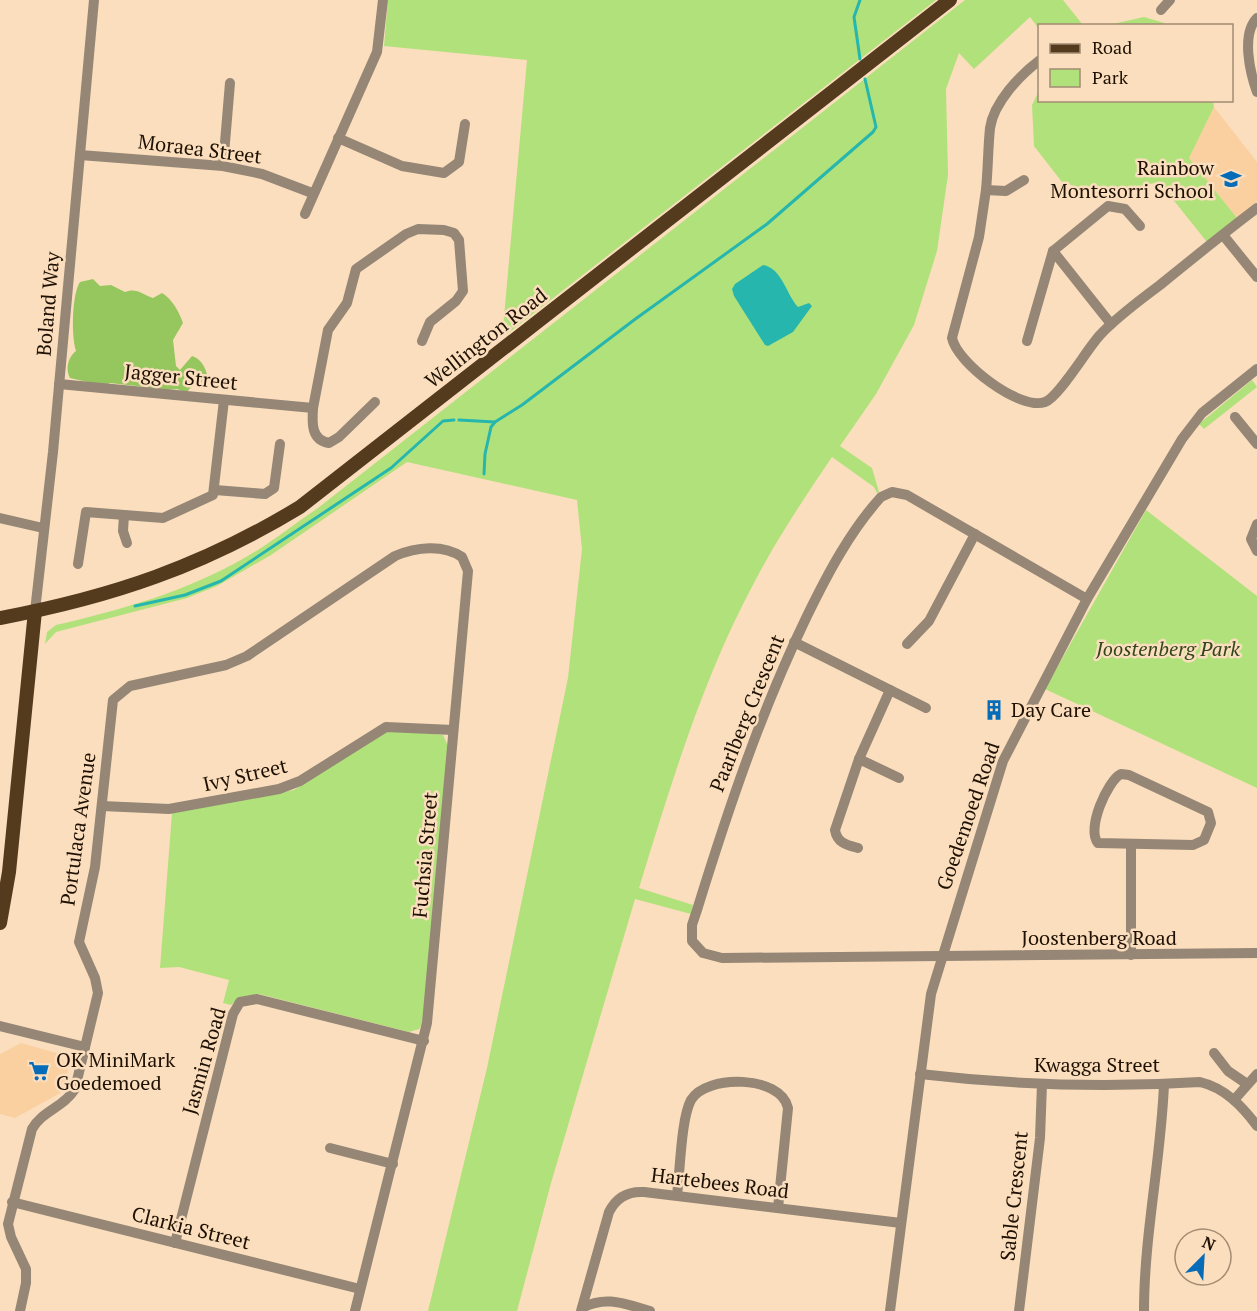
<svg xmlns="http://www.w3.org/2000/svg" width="1257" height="1311" viewBox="0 0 1257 1311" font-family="'PT Serif',serif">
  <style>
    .built { fill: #fad0a1 }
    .green { fill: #b1e17b }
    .forest { fill: #96c65e }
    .water { fill: #26b6ae }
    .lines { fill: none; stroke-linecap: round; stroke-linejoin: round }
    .stream { stroke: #26b6ae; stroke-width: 3 }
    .minor { stroke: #958676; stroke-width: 10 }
    .major { stroke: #553b1d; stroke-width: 14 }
    .labels { text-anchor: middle; stroke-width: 5; stroke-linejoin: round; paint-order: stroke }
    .street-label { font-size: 20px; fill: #1e1103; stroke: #fbdebd }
    .poi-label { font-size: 20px; fill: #1e1103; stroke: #fbdebd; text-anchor: start }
    .park-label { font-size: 20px; font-style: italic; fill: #32451c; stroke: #fbdebd }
  </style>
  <rect width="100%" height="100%" fill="#fbdebd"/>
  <g class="built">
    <polygon points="1214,107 1257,162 1257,202 1237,218 1189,158"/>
    <polygon points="21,1043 60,1054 68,1070 62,1092 15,1118 0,1114 0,1054"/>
  </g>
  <g class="green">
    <polygon points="388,0 936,0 507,334 503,328 527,60 384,46"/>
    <path d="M965 0H1063L1083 25 1040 26 1039 29 1030 17 974 69 959 53 946 89 948 175 937 251 914 325 876 394 840 446 872 468 879 492 877 493 874 487 832 457C805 497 778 537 755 581 703 677 671 784 639 888L693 905 691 914 635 899 551 1183 517 1311H428L487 1068 568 678 582 549 577 500 407 462 271 555 217 586 187 598 56 632 45 644 47 632 56 625C121 610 188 591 246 557 271 543 294 524 318 508Z"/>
    <polygon points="1144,17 1171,25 1108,25"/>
    <polygon points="1039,91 1040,100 1213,101 1214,107 1189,158 1237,218 1207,242 1159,182 1102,195 1062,182 1034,146 1032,105"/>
    <polygon points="1252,380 1257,387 1204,429 1199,424"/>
    <polygon points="1146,510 1257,596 1257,788 1045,689"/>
    <polygon points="388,730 443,735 448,746 423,1023 419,1029 409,1032 259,994 241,997 231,1005 223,1003 229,980 179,967 160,968 172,813 294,790"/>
  </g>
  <path class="forest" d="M93 279 100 286 111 285 125 292C136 287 144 295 153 298L162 293C173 300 179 312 183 323L173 340 176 366 180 370 192 356C202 359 207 370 208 380L205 384 193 385 186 393 177 389 157 391 146 387 110 383 105 386 70 378C65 369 68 357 76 351 71 335 72 294 80 282Z"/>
  <path class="water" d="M763 265C782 268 786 294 798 307L809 303 812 306 793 332 768 346 765 345 734 296 732 289 735 284Z"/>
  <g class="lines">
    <g class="stream">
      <polyline points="860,59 854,17 860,0"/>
      <polyline points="459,420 495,422"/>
      <polyline points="484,474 485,454 491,427 495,422 522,405 634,320 767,224 873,132 876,127 865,79"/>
      <polyline points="135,606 185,595 221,581 391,468 443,421 454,420"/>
    </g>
    <g class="minor">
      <polyline points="1161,10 1170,0"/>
      <path d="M1257 18C1241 34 1250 73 1257 92"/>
      <polyline points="338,138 402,166 444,173 459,162 465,124"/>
      <polyline points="80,155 223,166 262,174 312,193"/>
      <polyline points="223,166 230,83"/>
      <path d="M1024 180 1006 191 986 190 979 237 952 338C957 363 1020 411 1045 402 1059 397 1087 349 1100 335 1118 316 1139 301 1160 285 1192 259 1224 233 1257 208"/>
      <path d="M986 190C988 169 988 148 990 128 994 102 1020 75 1040 60"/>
      <polyline points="305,214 377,52 383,0"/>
      <polyline points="1223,235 1257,277"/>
      <polyline points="1053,251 1111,324"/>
      <polyline points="1027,341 1053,251 1108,206 1125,209 1140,226"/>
      <polyline points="59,384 313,408 328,330 347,303 356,269 406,234 418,229 444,230 454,233 459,240 463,291 456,301 430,322 422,341"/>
      <path d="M313 408C312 423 311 440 329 443L339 437 375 402"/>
      <polyline points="1235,417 1257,444"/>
      <polyline points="215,490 265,494 274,488 280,444"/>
      <polyline points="124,515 123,531 127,543"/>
      <polyline points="0,518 43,528"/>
      <polyline points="1257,524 1251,539 1257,551"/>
      <polyline points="78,564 86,512 163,518 213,495 224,400"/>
      <path d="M1087 599 907 495 892 492 881 497C850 531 827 575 807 616 761 711 728 810 697 910L692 925V941L703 953 722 958 1257 953"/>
      <polyline points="35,611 53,452 94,0"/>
      <polyline points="794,642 926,708"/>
      <polyline points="907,644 929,621 975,534"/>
      <polyline points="859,759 899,778"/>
      <path d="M1121 774 1129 775 1208 812 1211 823 1204 840 1193 845 1098 843C1086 830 1107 781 1121 774Z"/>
      <polyline points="102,806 169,809 279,789 300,781 386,727 453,730"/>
      <polyline points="1131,845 1131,955"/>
      <path d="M858 848C847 845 837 843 835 830L859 759 890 690"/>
      <polyline points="0,1026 85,1047"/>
      <polyline points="1214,1053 1228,1071 1247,1084"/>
      <path d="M920 1074C1013 1085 1107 1088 1200 1082 1225 1088 1242 1106 1257 1126"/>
      <polyline points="1234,1100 1257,1074"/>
      <polyline points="330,1148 393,1164"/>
      <path d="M677 1195C680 1173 681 1118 691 1100 706 1074 781 1075 788 1108L778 1208"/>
      <polyline points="12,1202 360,1289"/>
      <polyline points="175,1243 233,1014 240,1002 257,999 424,1041"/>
      <path d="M582 1308C606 1295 625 1304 650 1311"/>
      <path d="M20 1311 26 1283V1269L11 1237 8 1224 32 1129C42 1111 64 1107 75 1089L98 993 95 978 79 942 95 867 113 700 130 686 226 665 247 656 395 556C416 547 443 544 462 557L468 571 427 1023 355 1311"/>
      <path d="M581 1311 609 1212C616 1198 628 1191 644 1192L901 1223"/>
      <polyline points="890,1311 931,994 1003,761 1087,599 1182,439 1202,413 1257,369"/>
      <polyline points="1019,1311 1040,1138 1042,1084"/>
      <path d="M1144 1311C1144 1235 1161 1160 1164 1084"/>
    </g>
    <g class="major">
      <path d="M0 618C112 597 203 566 300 507L950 0"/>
      <polyline points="0,923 9,872 35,611"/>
    </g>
  </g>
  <defs>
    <g id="school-bare" transform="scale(1.62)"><path d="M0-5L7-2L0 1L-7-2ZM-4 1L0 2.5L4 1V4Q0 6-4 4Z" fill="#066cb8" stroke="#fbdebd" stroke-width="2.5" paint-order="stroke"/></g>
    <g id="building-bare" transform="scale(1.62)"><path d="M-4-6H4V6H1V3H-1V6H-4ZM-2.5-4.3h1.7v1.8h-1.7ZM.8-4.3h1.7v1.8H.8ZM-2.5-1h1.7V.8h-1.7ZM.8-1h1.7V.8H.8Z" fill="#066cb8" stroke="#fbdebd" stroke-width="2.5" paint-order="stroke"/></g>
    <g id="supermarket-bare" transform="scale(1.62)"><path d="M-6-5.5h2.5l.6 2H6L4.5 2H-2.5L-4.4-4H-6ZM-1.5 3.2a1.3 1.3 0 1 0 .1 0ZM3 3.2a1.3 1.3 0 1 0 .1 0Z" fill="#066cb8" stroke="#fbdebd" stroke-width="2.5" paint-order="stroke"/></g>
  </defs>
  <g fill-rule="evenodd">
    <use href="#school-bare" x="1231" y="179"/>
    <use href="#building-bare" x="994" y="710"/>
    <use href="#supermarket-bare" x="39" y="1071"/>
  </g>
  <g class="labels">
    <g class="street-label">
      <text transform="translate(200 149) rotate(7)" y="7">Moraea Street</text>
      <text transform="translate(48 304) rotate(-85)" y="7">Boland Way</text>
      <text transform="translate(486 338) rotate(-38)" y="7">Wellington Road</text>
      <text transform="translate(181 377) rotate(6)" y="7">Jagger Street</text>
      <text transform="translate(747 713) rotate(-68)" y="7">Paarlberg Crescent</text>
      <text transform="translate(245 775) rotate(-13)" y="7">Ivy Street</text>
      <text transform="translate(968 816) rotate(-71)" y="7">Goedemoed Road</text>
      <text transform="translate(78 829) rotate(-82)" y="7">Portulaca Avenue</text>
      <text transform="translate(425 855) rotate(-85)" y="7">Fuchsia Street</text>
      <text x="1099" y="945">Joostenberg Road</text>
      <text transform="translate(204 1061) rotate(-74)" y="7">Jasmin Road</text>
      <text x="1097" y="1072">Kwagga Street</text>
      <text transform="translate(720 1183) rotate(7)" y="7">Hartebees Road</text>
      <text transform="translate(1014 1196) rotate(-84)" y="7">Sable Crescent</text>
      <text transform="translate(191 1228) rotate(14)" y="7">Clarkia Street</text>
    </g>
    <g class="poi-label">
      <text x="1214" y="175" text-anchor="end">Rainbow<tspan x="1214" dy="23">Montesorri School</tspan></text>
      <text x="1011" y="717">Day Care</text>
      <text x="56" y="1067">OK MiniMark<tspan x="56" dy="23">Goedemoed</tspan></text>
    </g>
    <g class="park-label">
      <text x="1168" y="656">Joostenberg Park</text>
    </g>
  </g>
  <rect x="1038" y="24" width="195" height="78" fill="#fbdebd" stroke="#a38c73" stroke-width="1.5"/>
  <rect x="1050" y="44" width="30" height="9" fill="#553b1d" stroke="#a38c73" stroke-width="1.5"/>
  <text x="1092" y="54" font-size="18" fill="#1e1103">Road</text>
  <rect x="1050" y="69" width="30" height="18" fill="#b1e17b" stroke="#a38c73" stroke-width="1.5"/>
  <text x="1092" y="84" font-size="18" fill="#1e1103">Park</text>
  <g transform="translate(1203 1257) rotate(24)"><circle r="28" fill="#fbdebd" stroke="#a38c73" stroke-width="1.5"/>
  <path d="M0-4.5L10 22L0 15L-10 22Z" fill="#066cb8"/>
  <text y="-9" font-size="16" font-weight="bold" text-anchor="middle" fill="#1e1103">N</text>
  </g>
</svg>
